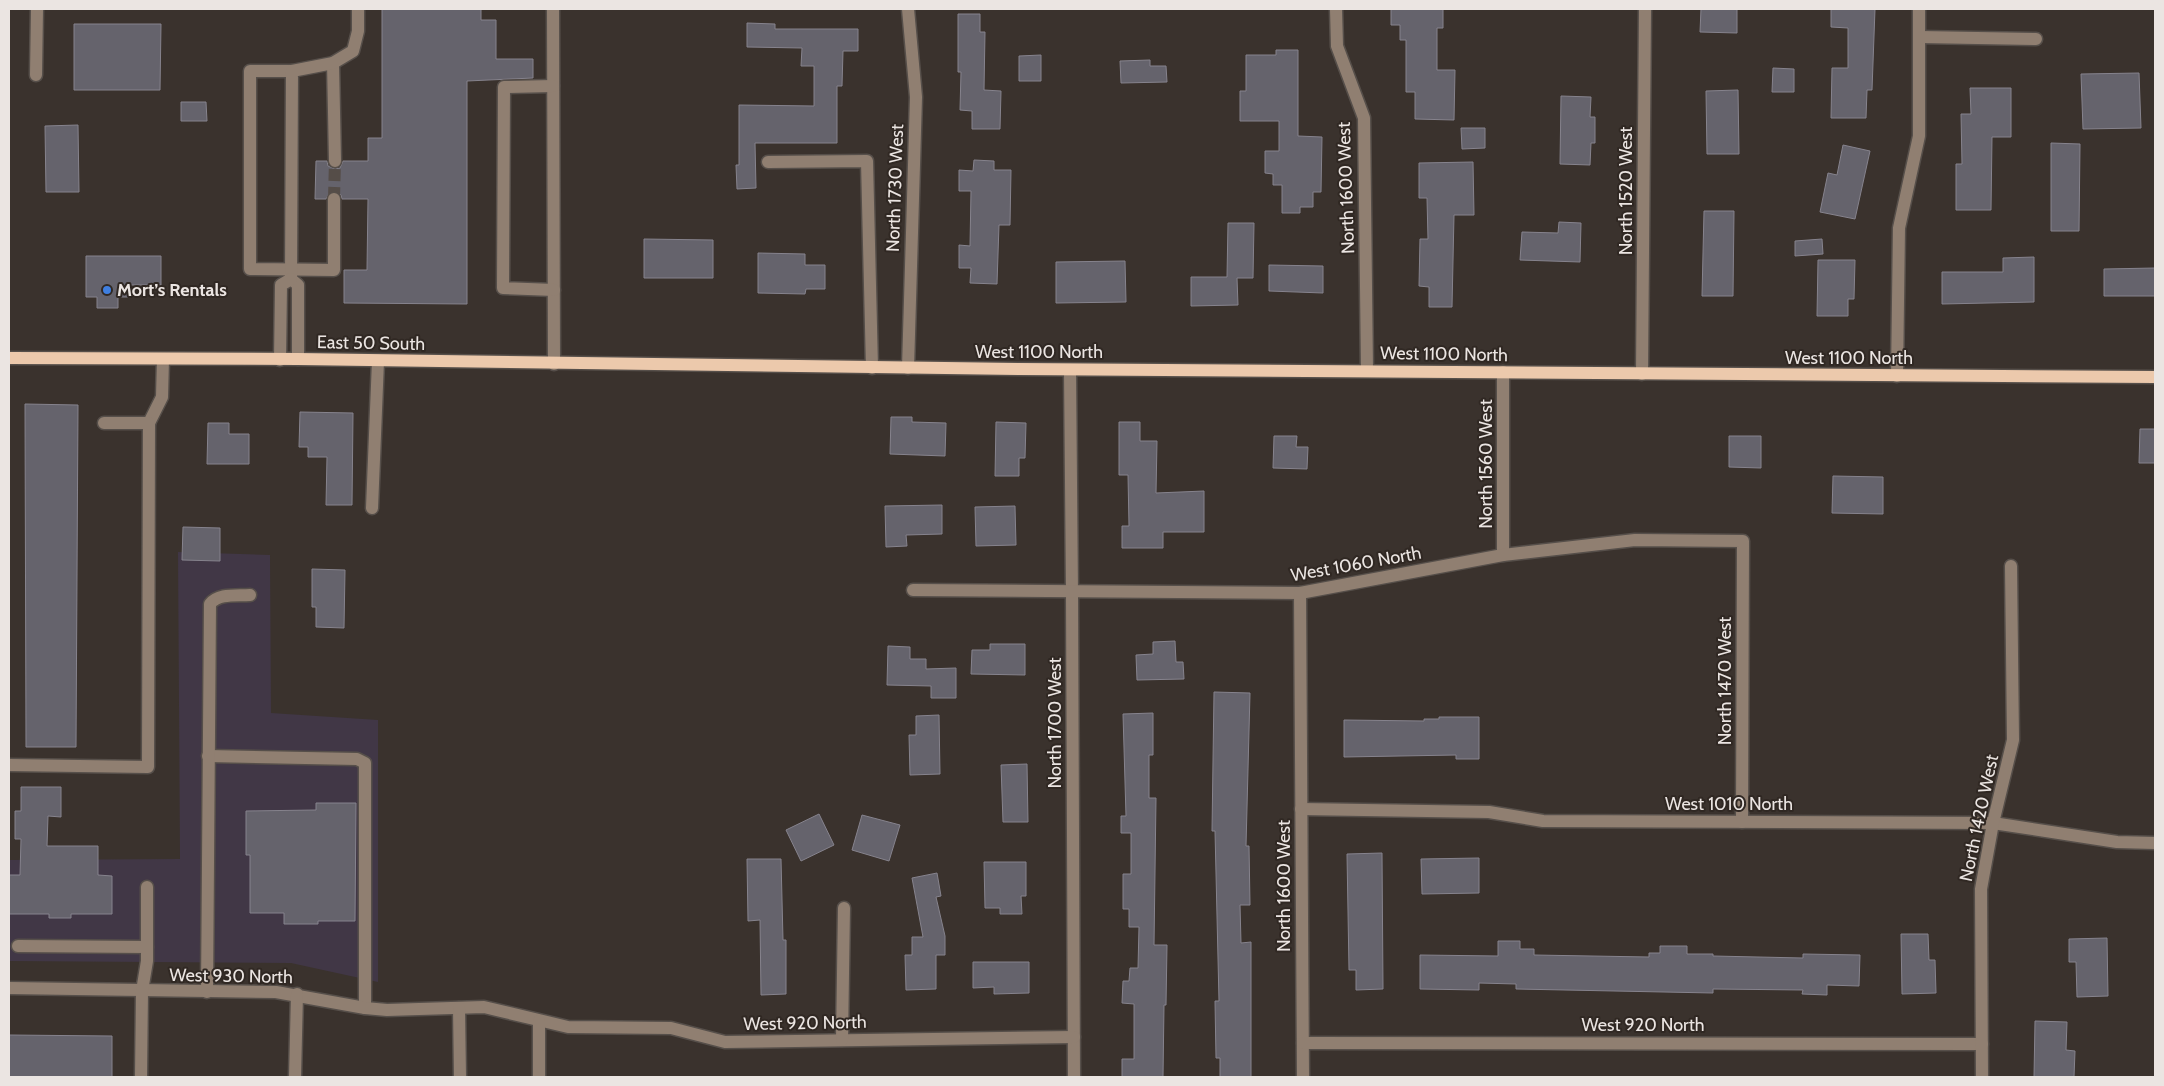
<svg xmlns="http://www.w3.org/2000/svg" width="2164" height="1086" viewBox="0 0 2164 1086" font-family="Cabin,sans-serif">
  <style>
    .commercial { fill: #413746 }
    .building { fill: #65636c; stroke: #86838d }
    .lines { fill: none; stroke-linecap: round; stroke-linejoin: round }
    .minor-tunnel { stroke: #554d48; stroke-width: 12; stroke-dasharray: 12 6; stroke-linecap: butt }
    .minor-casing { stroke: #564f4a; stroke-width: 15 }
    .major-casing { stroke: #564f4a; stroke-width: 15 }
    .minor { stroke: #907f71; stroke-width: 12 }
    .major { stroke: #ecc9ac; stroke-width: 12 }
    .shop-dot { fill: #3f7fe0; stroke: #302823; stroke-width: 2 }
    .labels { text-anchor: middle; stroke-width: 4; stroke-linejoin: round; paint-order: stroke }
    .street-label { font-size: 18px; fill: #ebe5e2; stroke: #302823 }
    .poi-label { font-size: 18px; font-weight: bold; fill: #ebe5e2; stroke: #302823; text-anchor: start }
  </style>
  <rect width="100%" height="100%" fill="#3a322d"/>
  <polygon class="commercial" points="178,552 270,555 271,713 378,720 378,982 291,963 9,961 9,860 180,859"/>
  <g class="building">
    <polygon points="382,9 481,9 481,20 496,20 496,59 533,59 533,78 467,81 467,304 344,303 344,270 367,270 368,199 342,199 341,195 334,191 330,192 326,199 315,199 316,161 327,161 328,166 335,169 340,168 343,161 368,161 368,138 382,138"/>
    <polygon points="1391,9 1443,9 1443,28 1437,28 1437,70 1455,70 1454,120 1415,119 1415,92 1406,92 1406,40 1400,40 1400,25 1391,25"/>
    <polygon points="1701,9 1737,9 1737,33 1700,32"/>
    <polygon points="1831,9 1875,9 1872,90 1867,90 1866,118 1831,118 1832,68 1848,68 1848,28 1831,27"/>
    <polygon points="958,14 980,14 980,32 985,32 984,90 1001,91 1000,129 972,129 972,111 960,110 961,72 958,72"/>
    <polygon points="747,23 775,24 775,29 858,29 858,51 843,51 842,86 837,86 837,143 755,143 756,188 737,189 736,165 739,165 739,105 814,106 814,66 801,66 802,48 747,47"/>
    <polygon points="74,24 161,24 160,90 74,90"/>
    <polygon points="1276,50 1298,50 1298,136 1322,137 1321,192 1313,192 1313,207 1300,207 1300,213 1282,213 1282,185 1273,185 1273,174 1265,173 1265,151 1279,151 1279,121 1240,121 1240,91 1246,91 1246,55 1276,55"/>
    <polygon points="1041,55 1041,81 1019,81 1019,56"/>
    <polygon points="1150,60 1150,66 1166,66 1167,82 1121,83 1120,61"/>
    <polygon points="1773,68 1794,69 1794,92 1772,92"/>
    <polygon points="2139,73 2141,128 2083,129 2081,74"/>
    <polygon points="1970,88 2011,88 2011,137 1992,137 1991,210 1956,210 1956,164 1962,164 1961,114 1971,114"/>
    <polygon points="1738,90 1739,154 1707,154 1706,91"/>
    <polygon points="1561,96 1591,97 1590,117 1595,117 1595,143 1591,143 1590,165 1560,164"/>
    <polygon points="181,102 206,102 207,121 181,121"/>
    <polygon points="78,125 79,192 46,192 45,126"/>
    <polygon points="1461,128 1485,128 1485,148 1462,149"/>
    <polygon points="2051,143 2080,144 2079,231 2051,231"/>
    <polygon points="1843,145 1870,151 1855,219 1820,212 1828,173 1837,175"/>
    <polygon points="974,160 994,161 994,170 1011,170 1010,225 999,225 997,284 970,283 971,268 959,268 959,245 970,246 971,191 959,191 959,170 973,171"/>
    <polygon points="1473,162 1474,215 1454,215 1452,307 1429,307 1429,287 1419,286 1420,239 1428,239 1427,198 1419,198 1419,163"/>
    <polygon points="1704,211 1734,211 1733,296 1702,296"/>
    <polygon points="1559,222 1581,223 1580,262 1520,260 1522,232 1558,233"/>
    <polygon points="1228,223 1254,223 1253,278 1237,278 1238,305 1191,306 1191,277 1227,277"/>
    <polygon points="644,239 713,240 713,278 644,278"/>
    <polygon points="1822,239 1823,254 1795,256 1795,241"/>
    <polygon points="758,253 805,254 805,265 825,265 825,289 806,289 805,294 758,293"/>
    <polygon points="86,256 161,256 161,285 128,285 128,297 118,297 118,308 97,308 97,297 86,297"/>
    <polygon points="2034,257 2034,302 1942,304 1942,272 2003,272 2003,258"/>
    <polygon points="1818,260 1855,260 1854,299 1848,299 1848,316 1817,316"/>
    <polygon points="1125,261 1126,302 1056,303 1056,262"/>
    <polygon points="1269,265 1323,266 1323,293 1269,291"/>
    <polygon points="2155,268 2155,296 2104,296 2104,269"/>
    <polygon points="25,404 78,405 76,747 26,747"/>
    <polygon points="300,412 353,413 352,505 326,505 327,457 308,457 308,447 299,447"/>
    <polygon points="891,417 912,417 912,422 946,423 945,456 890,454"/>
    <polygon points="996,422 1026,423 1025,458 1019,458 1019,476 995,476"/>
    <polygon points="1119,422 1140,422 1140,441 1157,441 1156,493 1204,491 1204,532 1163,532 1163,548 1122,548 1122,526 1129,526 1128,475 1119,475"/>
    <polygon points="208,423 229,423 229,434 249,434 249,464 207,464"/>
    <polygon points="2140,429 2155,429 2155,463 2139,463"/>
    <polygon points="1274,436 1297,436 1296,447 1308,447 1307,469 1273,468"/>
    <polygon points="1729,436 1761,436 1761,468 1729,467"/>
    <polygon points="1833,476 1883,477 1883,514 1832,513"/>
    <polygon points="942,505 942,534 906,535 907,546 886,547 885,506"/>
    <polygon points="1015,506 1016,545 976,546 975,507"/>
    <polygon points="183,527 220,528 220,561 182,560"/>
    <polygon points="312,569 345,570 344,628 316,627 316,607 312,607"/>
    <polygon points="1175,641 1176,662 1183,662 1184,679 1137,680 1136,655 1153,654 1153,642"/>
    <polygon points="990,644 1025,644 1025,675 971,674 972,650 990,650"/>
    <polygon points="888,646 910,647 910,659 926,659 926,669 956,668 956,698 931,698 931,686 887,685"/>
    <polygon points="1214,692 1250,693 1246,846 1249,846 1250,905 1240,905 1241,943 1251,942 1251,1077 1220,1077 1220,1058 1216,1058 1215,1001 1219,1001 1215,831 1212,831"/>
    <polygon points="1153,713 1153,755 1149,755 1149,798 1156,798 1154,945 1167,945 1166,1005 1164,1005 1163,1077 1122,1077 1122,1059 1134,1059 1134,1004 1122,1003 1123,981 1129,981 1130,968 1138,968 1139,927 1129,927 1129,909 1123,909 1123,874 1131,874 1131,833 1121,833 1121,816 1126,816 1123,714"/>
    <polygon points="939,715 940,774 910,775 909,735 916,735 916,716"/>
    <polygon points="1439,717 1479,717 1479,759 1456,759 1456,755 1344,757 1344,720 1424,721 1424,719 1439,719"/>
    <polygon points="1027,764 1028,822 1003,822 1001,765"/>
    <polygon points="21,787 61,787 61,817 48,816 47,846 98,846 98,875 112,876 112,914 71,914 71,918 49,918 49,914 9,914 9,875 20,875 21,839 15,839 15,811 21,811"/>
    <polygon points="316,803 356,803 355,921 318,921 318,924 284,924 284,913 250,913 250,855 246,855 246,811 316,810"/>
    <polygon points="819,814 834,845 801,861 786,830"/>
    <polygon points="862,815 900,825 889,861 852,850"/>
    <polygon points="1382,853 1383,989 1356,990 1356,970 1349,970 1347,854"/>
    <polygon points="1479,858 1479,893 1422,894 1421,859"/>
    <polygon points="747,859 781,859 783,940 786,940 786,994 761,995 760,920 748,921"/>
    <polygon points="984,862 1026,862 1026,896 1021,896 1022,914 1000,914 1000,908 985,908"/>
    <polygon points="937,873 941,896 936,897 945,936 945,955 936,955 936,989 906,990 905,955 912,955 912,937 923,937 912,878"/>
    <polygon points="1901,934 1928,934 1929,960 1935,960 1936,993 1902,994"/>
    <polygon points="2107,938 2108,996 2077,997 2076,962 2069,962 2069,939"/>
    <polygon points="1498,941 1520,941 1520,949 1534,949 1534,955 1649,957 1649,953 1660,953 1660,946 1687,946 1687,954 1713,954 1713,956 1803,958 1803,954 1860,955 1859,986 1827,985 1827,995 1802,994 1803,990 1713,989 1713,993 1516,989 1516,984 1479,983 1479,990 1420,989 1420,955 1498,956"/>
    <polygon points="973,962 1029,962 1029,993 994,994 994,987 973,988"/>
    <polygon points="2035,1021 2067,1022 2066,1050 2075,1051 2074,1077 2034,1077"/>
    <polygon points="9,1035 112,1036 112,1077 9,1077"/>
  </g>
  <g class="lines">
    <polyline class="minor-tunnel" points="334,199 335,161"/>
    <g class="minor-casing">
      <g id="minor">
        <polyline points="553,9 554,364"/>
        <polyline points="1336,9 1337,46 1364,118 1367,370"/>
        <polyline points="1920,37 2036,39"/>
        <polyline points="333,63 335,161"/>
        <polyline points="292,71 250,71 250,269 334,270 334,199"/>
        <polyline points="36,75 37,9"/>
        <polyline points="553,86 504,87 503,288 554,290"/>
        <polyline points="768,162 867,161 872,368"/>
        <polyline points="298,359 298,285 291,279 292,71 333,63 353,51 358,31 358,9"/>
        <polyline points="280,360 281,285 291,279"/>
        <polyline points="908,368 916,97 908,9"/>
        <polyline points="1070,370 1072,593 1074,1077"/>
        <polyline points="1642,374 1645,9"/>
        <polyline points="1897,376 1899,228 1919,136 1919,9"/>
        <polyline points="149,423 162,397 163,359"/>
        <polyline points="372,508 378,361"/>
        <polyline points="1503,555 1503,372"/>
        <polyline points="913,590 1300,593 1503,555 1635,540 1743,541 1742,822"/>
        <polyline points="1300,593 1303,1077"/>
        <polyline points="208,756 357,759 365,763 365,1008"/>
        <polyline points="9,765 148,767 149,423 104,423"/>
        <polyline points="1301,809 1489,812 1543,821 1993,823 2117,842 2155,843"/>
        <polyline points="18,946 147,947"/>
        <polyline points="9,988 276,992 365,1008 387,1010 484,1007 568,1027 671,1028 725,1042 1074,1037"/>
        <path d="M207 992 210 604C219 593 236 596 250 595"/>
        <polyline points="459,1008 460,1077"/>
        <polyline points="842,1040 844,908"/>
        <polyline points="1303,1043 1982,1044"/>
        <polyline points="141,1077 142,991 147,961 147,887"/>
        <polyline points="295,1077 297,994"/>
        <polyline points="539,1077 539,1021"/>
        <polyline points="1982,1077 1981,889 1993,823 2013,740 2011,566"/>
      </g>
    </g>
    <g class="major-casing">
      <polyline id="major" points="9,358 298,359 1019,369 2155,377"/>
    </g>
    <use href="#minor" class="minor"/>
    <use href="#major" class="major"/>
  </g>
  <circle class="shop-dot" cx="107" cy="290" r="5"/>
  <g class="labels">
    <g class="street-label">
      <text transform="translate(895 188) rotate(-88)" y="6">North 1730 West</text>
      <text transform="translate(1346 188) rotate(-92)" y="6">North 1600 West</text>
      <text transform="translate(1626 191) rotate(-90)" y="6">North 1520 West</text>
      <text transform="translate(371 343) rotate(1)" y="6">East 50 South</text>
      <text x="1039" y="358">West 1100 North</text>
      <text transform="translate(1444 354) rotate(1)" y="6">West 1100 North</text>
      <text x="1849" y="364">West 1100 North</text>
      <text transform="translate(1486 464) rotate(-90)" y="6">North 1560 West</text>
      <text transform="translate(1356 564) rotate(-10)" y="6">West 1060 North</text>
      <text transform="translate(1725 681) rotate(-90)" y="6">North 1470 West</text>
      <text transform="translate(1055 723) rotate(-90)" y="6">North 1700 West</text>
      <text x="1729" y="810">West 1010 North</text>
      <text transform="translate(1979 818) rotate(-78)" y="6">North 1420 West</text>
      <text transform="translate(1284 886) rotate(-90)" y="6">North 1600 West</text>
      <text transform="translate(231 976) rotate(1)" y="6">West 930 North</text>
      <text transform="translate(805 1023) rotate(-1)" y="6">West 920 North</text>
      <text x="1643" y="1031">West 920 North</text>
    </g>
    <g class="poi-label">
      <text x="117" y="296">Mort’s Rentals</text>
    </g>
  </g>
  <rect width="2164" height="1086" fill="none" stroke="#ebe5e2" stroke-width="20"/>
</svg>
